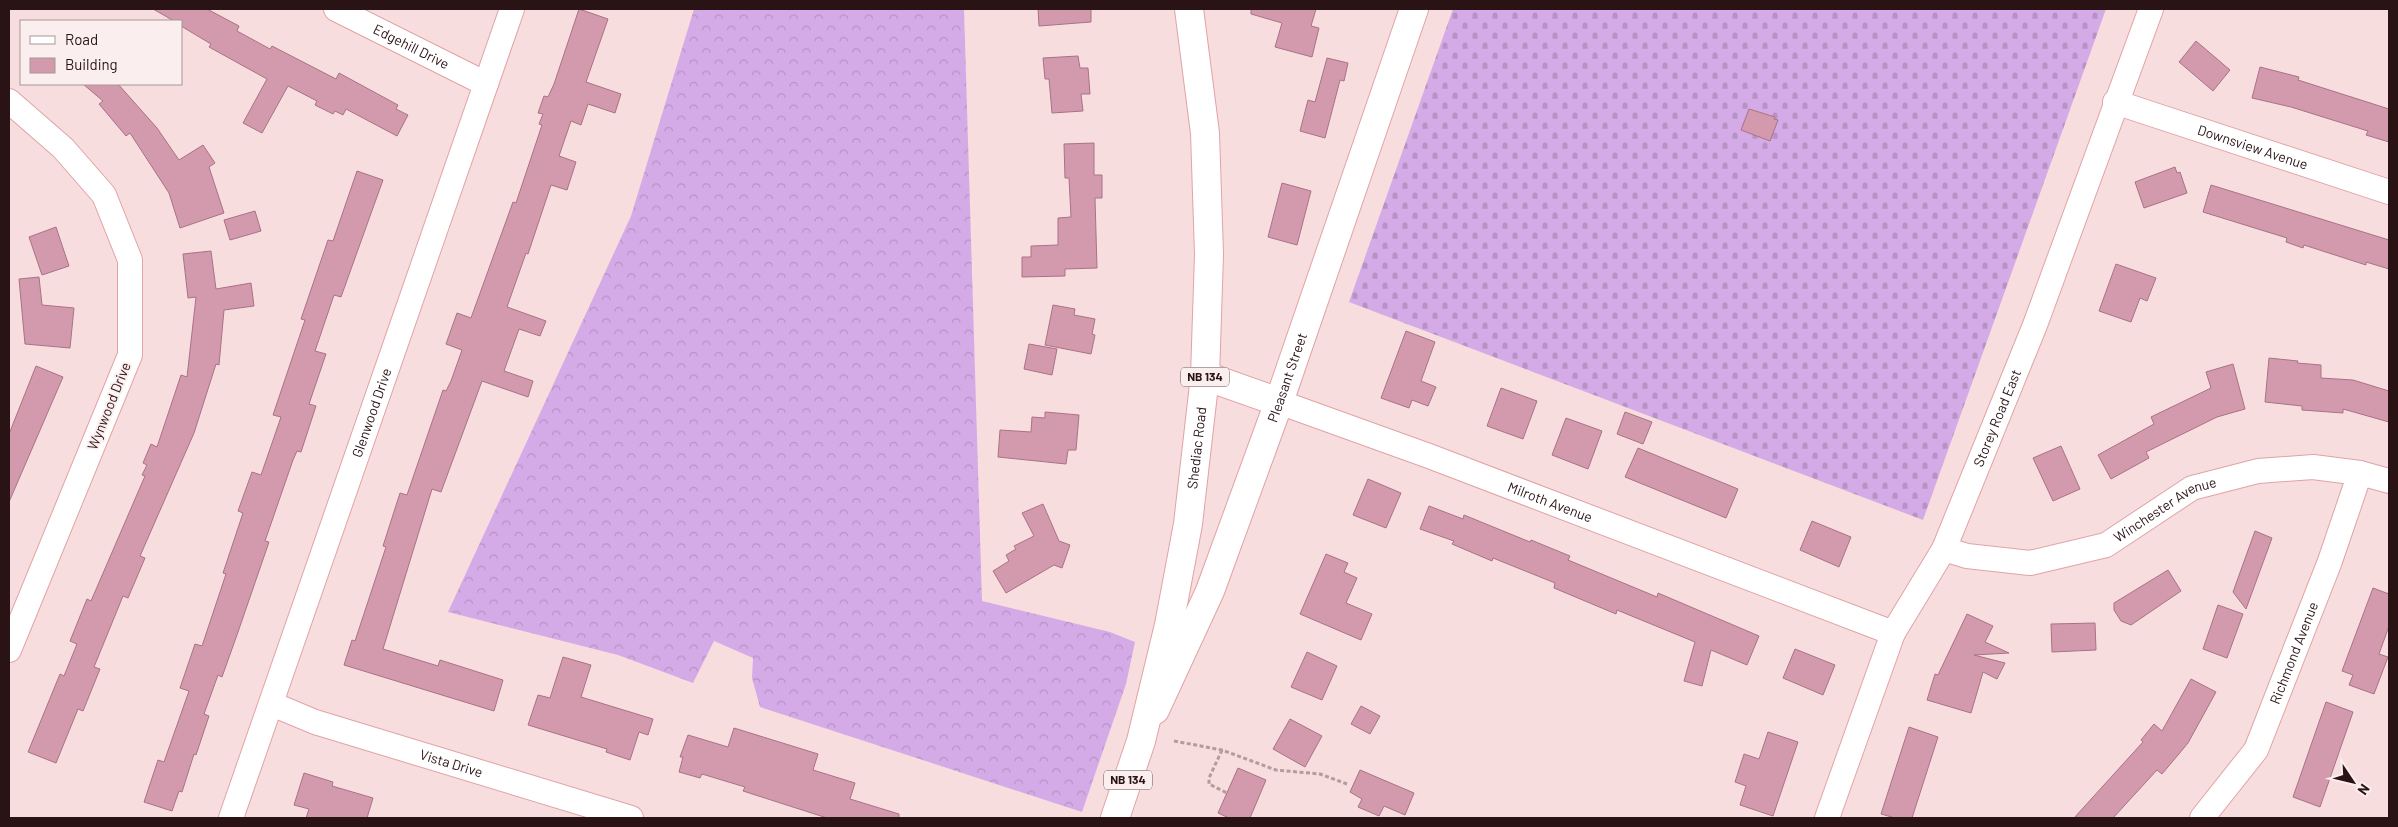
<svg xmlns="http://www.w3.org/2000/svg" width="2398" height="827" viewBox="0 0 2398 827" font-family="Barlow,sans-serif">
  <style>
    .forest { fill: url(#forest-crowns) }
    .cemetery { fill: url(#cemetery-stones) }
    .building { fill: #d39aae; stroke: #a97287 }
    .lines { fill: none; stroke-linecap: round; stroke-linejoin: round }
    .minor-casing { stroke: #e1a3a6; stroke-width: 26 }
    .tertiary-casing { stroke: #e1a3a6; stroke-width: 30 }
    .primary-casing { stroke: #e1a3a6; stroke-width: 30 }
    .path { stroke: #b49b9c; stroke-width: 3; stroke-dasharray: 4 2.5; stroke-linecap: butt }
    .minor { stroke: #fff; stroke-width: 24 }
    .tertiary { stroke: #fff; stroke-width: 28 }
    .primary { stroke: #fff; stroke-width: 28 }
    .labels { text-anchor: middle; stroke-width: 4; stroke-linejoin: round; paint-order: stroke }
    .shield { fill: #fbeeee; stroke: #685556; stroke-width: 1 }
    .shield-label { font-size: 12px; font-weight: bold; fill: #291315 }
    .street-label { font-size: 14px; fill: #291315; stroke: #fbeeee }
  </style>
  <defs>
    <pattern id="forest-crowns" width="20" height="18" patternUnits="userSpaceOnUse" patternTransform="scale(1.25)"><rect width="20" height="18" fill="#d5abe7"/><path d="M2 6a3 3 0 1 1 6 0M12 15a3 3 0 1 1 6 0" fill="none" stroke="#b792c5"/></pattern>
    <pattern id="cemetery-stones" width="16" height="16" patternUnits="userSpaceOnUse" patternTransform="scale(1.25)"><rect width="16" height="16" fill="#d5abe7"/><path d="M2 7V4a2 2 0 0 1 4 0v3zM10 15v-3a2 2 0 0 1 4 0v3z" fill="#b792c5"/></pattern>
  </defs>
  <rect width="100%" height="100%" fill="#f8ddde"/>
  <polygon class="forest" points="694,9 964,9 982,601 1110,632 1135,642 1126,684 1082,812 760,707 752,678 753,658 714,641 693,683 618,655 448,612 631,216"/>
  <polygon class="cemetery" points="1453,9 2106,9 1923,520 1349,302"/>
  <g class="building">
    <polygon points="153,9 207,9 239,26 237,31 270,49 272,46 336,79 339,73 398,105 396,109 408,115 397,136 346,109 343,115 335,111 333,114 315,105 317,101 288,86 262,133 243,123 267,79 209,47 211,44 181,26 181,21 174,21"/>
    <polygon points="579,9 608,19 586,82 621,94 615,113 588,104 581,125 571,121 559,156 576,162 567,190 551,185 528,254 526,253 507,307 546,321 540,336 519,329 504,371 533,381 528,397 482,381 441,492 432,489 383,649 438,666 440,660 503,680 494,711 344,665 352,640 355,641 386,547 383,546 400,493 407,495 443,390 446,391 451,381 462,350 446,344 457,313 471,318 513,202 516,203 542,125 539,124 543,114 538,113 544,96 548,97 554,84"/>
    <polygon points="1038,9 1091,9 1091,22 1039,26"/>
    <polygon points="1251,9 1316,9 1311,26 1319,28 1312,57 1275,47 1282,23 1251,14"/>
    <polygon points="2196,41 2230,70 2213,91 2179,62"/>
    <polygon points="1078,56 1080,68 1088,68 1090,94 1081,94 1083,111 1052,113 1049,79 1045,79 1043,58"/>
    <polygon points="1327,58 1348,63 1344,81 1340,80 1325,138 1300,131 1308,100 1315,102"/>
    <polygon points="2260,67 2299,77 2298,80 2389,109 2389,142 2366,135 2368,131 2291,107 2252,98"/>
    <polygon points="83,84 118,84 157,128 179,160 203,145 215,163 209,167 224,213 180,228 169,193 130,133 126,136 99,104 103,101"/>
    <polygon points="1749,109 1775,117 1774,119 1778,120 1770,141 1741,130"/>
    <polygon points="1094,143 1094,175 1102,175 1102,198 1095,198 1097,268 1065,269 1065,276 1022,277 1022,257 1031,257 1031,246 1058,245 1058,218 1071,217 1069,178 1065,178 1064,144"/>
    <polygon points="2175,167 2177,173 2180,172 2187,193 2144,208 2135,182"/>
    <polygon points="357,171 383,180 341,297 334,295 315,351 326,354 309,404 316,406 301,452 297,451 293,460 265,541 269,542 238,632 222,677 218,675 204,714 209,716 196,755 194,754 182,792 179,791 172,811 144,802 158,760 164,762 189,691 180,688 195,644 202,646 226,574 223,573 243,513 238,511 252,472 261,475 281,417 273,415 305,320 301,319 328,240 333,241"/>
    <polygon points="1282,183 1311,191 1297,245 1268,237"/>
    <polygon points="2211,185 2389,240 2389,269 2366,262 2366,265 2304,245 2303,248 2286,242 2287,238 2203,212"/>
    <polygon points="255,211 261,231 230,240 224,220"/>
    <polygon points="56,227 69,266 42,275 29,237"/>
    <polygon points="211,251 216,289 251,283 254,306 224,310 219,365 216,364 194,433 140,556 145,558 128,598 123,596 94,667 100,669 83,711 78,709 56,763 28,752 60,674 64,676 77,644 70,641 87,599 91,601 145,476 142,475 147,465 143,463 151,444 157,447 181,375 187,377 196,297 188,298 183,254"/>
    <polygon points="2116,264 2156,278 2147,301 2140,298 2131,322 2099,311"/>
    <polygon points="39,277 42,305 74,308 70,348 25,344 19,279"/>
    <polygon points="1053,305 1075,309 1074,315 1095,319 1092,334 1095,335 1091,354 1045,345"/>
    <polygon points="1406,331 1435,342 1421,381 1436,387 1428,406 1412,400 1409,408 1381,398"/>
    <polygon points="1029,344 1057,349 1052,375 1024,369"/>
    <polygon points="2269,358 2298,361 2297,363 2321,365 2321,378 2353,380 2389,391 2389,422 2343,409 2343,413 2302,410 2302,406 2265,402"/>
    <polygon points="2233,364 2245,409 2217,417 2146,452 2149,458 2111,479 2098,455 2154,424 2151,417 2211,388 2206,372"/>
    <polygon points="36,366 63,377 9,502 9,434"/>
    <polygon points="1501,388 1537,401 1523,439 1487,426"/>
    <polygon points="1045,412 1079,415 1076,450 1068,450 1066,464 998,457 1000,430 1031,432 1032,417 1045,418"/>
    <polygon points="1625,412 1652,422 1643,444 1617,434"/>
    <polygon points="1566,418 1602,431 1588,469 1552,455"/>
    <polygon points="2061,446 2080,489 2053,501 2033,458"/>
    <polygon points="1638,448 1738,489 1726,518 1625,477"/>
    <polygon points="1368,479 1401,493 1386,528 1353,515"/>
    <polygon points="1043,504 1059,541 1070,545 1062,568 1054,565 1006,593 993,571 1009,561 1006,555 1016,549 1014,546 1034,536 1022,513"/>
    <polygon points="1429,506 1463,519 1464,515 1530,542 1531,540 1570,556 1568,560 1657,597 1658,593 1759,636 1747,665 1711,650 1702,686 1684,681 1695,642 1617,610 1616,614 1554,588 1555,583 1493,558 1492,561 1452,544 1454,541 1420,529"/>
    <polygon points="1812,521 1851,537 1839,567 1800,550"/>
    <polygon points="2255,531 2272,538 2246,609 2233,592"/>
    <polygon points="1326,554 1348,563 1344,572 1357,578 1346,603 1372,614 1361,640 1300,614"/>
    <polygon points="2168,570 2181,591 2131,625 2121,621 2114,610 2114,603"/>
    <polygon points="2373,588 2389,594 2389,626 2379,654 2388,657 2374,694 2349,685 2353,675 2342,671"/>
    <polygon points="2218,605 2243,614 2227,658 2203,649"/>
    <polygon points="1967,614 1993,626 1985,642 2009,653 1974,655 2005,663 1997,679 1983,672 1971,713 1927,700 1935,674 1938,675"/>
    <polygon points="2095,623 2096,650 2052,652 2051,624"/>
    <polygon points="1795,649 1835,665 1823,695 1783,678"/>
    <polygon points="1307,652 1337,666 1322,700 1291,687"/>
    <polygon points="563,657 591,665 581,697 653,719 648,735 639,732 630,760 606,752 607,749 528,725 538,695 550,698"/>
    <polygon points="2191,679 2216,692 2188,743 2178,755 2162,774 2157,770 2113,818 2074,818 2143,742 2141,740 2154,724 2162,731"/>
    <polygon points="2326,702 2353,712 2320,807 2293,797"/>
    <polygon points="1361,706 1380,716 1370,734 1351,724"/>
    <polygon points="1290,719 1322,736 1305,767 1273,749"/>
    <polygon points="1909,727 1938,737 1912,818 1895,818 1881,814"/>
    <polygon points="734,728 818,754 813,770 855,783 850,799 899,814 899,818 827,818 743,791 745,787 702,774 700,778 679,772 683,757 680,757 688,735 728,747"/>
    <polygon points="1768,732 1798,742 1773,816 1740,805 1746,786 1735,782 1744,754 1759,759"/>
    <polygon points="1238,768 1266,780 1250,818 1229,818 1218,813"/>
    <polygon points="1360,770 1414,793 1405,815 1384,806 1379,816 1358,807 1362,799 1350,792"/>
    <polygon points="304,773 333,782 332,786 373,798 367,818 306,818 309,809 294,805"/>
  </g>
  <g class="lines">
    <g class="minor-casing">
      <g id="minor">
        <path id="s1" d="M336 9 486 84"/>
        <polyline points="9,101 63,148 104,195 130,260 130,355 9,650"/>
        <path id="s2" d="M2115 102 2389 192"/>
        <path id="s3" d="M1279 402 1429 456 1893 633"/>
        <path id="s4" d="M1944 549 1967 556 2030 563 2106 545 2192 488 2258 471 2313 467 2360 473 2389 481"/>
        <path id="s5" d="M272 704 315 722 631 818"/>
        <path id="s6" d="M231 818 512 9"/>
        <path id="s7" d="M1827 818 1893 633 1944 549 2035 325 2151 9"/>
        <path id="s8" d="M2202 818 2256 750 2330 561 2360 473"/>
      </g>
    </g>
    <g class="tertiary-casing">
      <g id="tertiary">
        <polyline points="1205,376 1279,402"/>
        <path id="s9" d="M1155 710 1210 591 1279 402 1414 9"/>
      </g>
    </g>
    <g class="primary-casing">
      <g id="primary">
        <path id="s10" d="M1115 818 1141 741 1169 625 1188 524 1205 376 1209 254 1205 133 1189 9"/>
      </g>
    </g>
    <g class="path">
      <polyline points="1174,741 1222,750 1276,770 1320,774 1347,784"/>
      <polyline points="1222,750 1209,778 1209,784 1227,793"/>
    </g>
    <use href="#minor" class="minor"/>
    <use href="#tertiary" class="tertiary"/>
    <use href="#primary" class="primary"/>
  </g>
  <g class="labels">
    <g class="shield">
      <rect x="1181" y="367.5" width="48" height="19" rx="4"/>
      <rect x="1104" y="770.5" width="48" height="19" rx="4"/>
    </g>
    <g class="shield-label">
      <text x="1205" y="381">NB 134</text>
      <text x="1128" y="784">NB 134</text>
    </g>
    <g class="street-label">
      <text dy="5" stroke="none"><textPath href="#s1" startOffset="84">Edgehill Drive</textPath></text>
      <text dy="5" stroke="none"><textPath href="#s2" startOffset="145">Downsview Avenue</textPath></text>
      <text dy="5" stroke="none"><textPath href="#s9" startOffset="358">Pleasant Street</textPath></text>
      <text transform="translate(109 406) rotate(-68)" y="5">Wynwood Drive</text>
      <text dy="5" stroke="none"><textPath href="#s6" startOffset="429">Glenwood Drive</textPath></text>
      <text dy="5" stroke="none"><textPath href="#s7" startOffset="436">Storey Road East</textPath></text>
      <text dy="5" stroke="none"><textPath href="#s10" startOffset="380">Shediac Road</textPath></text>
      <text dy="5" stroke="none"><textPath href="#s3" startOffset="289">Milroth Avenue</textPath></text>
      <text dy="5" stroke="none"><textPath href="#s4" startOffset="235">Winchester Avenue</textPath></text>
      <text dy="5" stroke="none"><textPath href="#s8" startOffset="191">Richmond Avenue</textPath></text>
      <text dy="5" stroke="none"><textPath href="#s5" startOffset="189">Vista Drive</textPath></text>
    </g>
  </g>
  <rect width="2398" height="827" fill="none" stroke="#291315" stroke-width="20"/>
  <rect x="20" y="20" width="162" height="65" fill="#fbeeee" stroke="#a79697"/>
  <rect x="30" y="36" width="25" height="8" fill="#ffffff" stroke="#a79697"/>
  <text x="65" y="45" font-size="15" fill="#291315">Road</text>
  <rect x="30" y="58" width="25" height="15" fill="#d39aae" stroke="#a79697"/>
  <text x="65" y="70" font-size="15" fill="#291315">Building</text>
  <g transform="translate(2353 782) rotate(125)" stroke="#fbeeee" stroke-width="4" paint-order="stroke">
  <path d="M0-4L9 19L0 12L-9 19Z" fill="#291315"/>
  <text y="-8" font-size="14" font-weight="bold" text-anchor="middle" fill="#291315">N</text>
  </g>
</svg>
